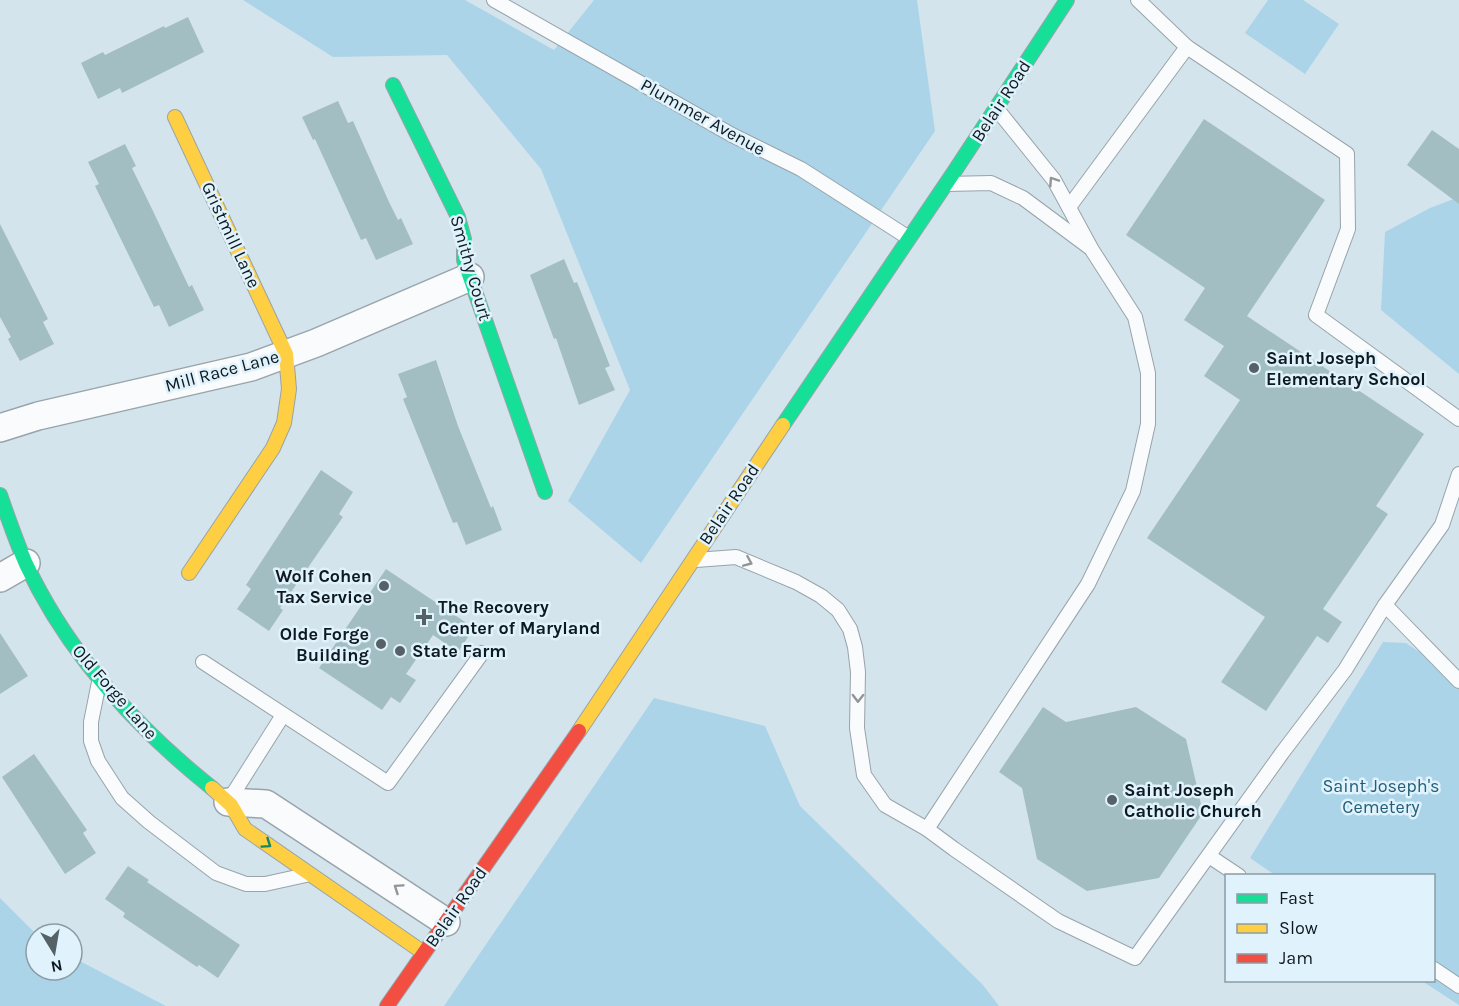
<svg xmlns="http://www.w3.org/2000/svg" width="1459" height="1006" viewBox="0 0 1459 1006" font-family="Karla,sans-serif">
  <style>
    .green { fill: #abd4e9 }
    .building { fill: #a3bec3 }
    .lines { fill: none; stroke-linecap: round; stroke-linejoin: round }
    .lane-casing { stroke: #98a4aa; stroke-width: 16 }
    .street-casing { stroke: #98a4aa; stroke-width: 30 }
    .fast-casing { stroke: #98a4aa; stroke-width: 16 }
    .slow-casing { stroke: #98a4aa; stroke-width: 16 }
    .jam-casing { stroke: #98a4aa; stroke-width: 16 }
    .lane { stroke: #f9fbfc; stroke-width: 14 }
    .street { stroke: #f9fbfc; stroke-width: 27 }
    .fast { stroke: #16e098; stroke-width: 14 }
    .slow { stroke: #ffcf43; stroke-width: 14 }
    .jam { stroke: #f24e42; stroke-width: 14 }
    .oneway { stroke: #909699 }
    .oneway2 { stroke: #138762 }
    .poi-dot { fill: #546167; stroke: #e0f2fc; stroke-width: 2 }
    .labels { text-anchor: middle; stroke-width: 5; stroke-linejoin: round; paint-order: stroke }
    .street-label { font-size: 18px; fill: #0f1a20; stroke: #e0f2fc }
    .poi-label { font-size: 18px; font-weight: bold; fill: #0f1a20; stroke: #e0f2fc; text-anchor: start }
    .park-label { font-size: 18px; fill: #235e79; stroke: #e0f2fc }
  </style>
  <rect width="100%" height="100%" fill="#d4e4ec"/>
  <g class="green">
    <polygon points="243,0 465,0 554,50 594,0 917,0 935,131 641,563 568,501 630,390 541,169 447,55 333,57"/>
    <polygon points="1268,0 1303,0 1339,24 1305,74 1245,33"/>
    <polygon points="1459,197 1459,374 1381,310 1385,232 1430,208"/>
    <polygon points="1383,642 1406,643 1459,678 1459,1005 1422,981 1434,980 1434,876 1275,875 1250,858"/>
    <polygon points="654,698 765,726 800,806 983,985 999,1006 444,1006"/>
    <polygon points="0,898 36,934 36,970 72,970 72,957 166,1006 0,1006"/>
  </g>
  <g class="building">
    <polygon points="188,17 204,52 122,93 120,88 98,99 81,63 103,52 105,55 164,26 165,28"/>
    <polygon points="338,101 348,123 353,121 389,202 398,220 401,218 413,244 376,260 366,238 361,240 315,139 313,140 302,117"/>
    <polygon points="1204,119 1325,200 1247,316 1424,434 1376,506 1388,514 1323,609 1342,622 1328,643 1317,636 1266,711 1221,682 1265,617 1147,538 1240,400 1204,376 1224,346 1184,320 1205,288 1126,235"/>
    <polygon points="1432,130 1459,149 1459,204 1407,165"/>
    <polygon points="125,144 136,166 132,168 152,209 189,287 192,285 204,310 169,327 159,305 154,307 95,186 99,184 88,162"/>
    <polygon points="0,224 48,319 43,322 54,344 20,361 8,339 11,337 0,317"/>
    <polygon points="564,259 574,283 577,282 610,366 605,368 615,390 579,405 556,338 554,339 530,275"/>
    <polygon points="436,360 458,426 491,508 493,506 502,530 466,545 457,522 453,523 403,399 407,397 398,374"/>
    <polygon points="321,470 353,492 339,514 343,517 280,608 283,610 269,631 237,609 251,589 246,585"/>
    <polygon points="386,569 474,628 458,652 433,635 406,674 416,680 400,703 391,697 382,710 319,668"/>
    <polygon points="0,633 28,676 0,694"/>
    <polygon points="1043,707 1066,722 1136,707 1186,739 1203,813 1159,878 1087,891 1037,859 1022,788 999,772"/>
    <polygon points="34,754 87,830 83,833 96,853 65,874 2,777"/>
    <polygon points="128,866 149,880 147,882 240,945 218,978 199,965 197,967 123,917 125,913 105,899"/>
  </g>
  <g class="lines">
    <g class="lane-casing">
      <g id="lane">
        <polyline points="494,0 732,135 801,169 909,238"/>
        <polyline points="1138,0 1187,47 1347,154 1348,229 1316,315 1459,419"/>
        <polyline points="947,184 991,183 1023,198 1089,247"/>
        <polyline points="1069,207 1187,47"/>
        <polyline points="696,560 736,557 796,582 821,596 838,610 850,629 855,647 858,672 857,728 864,775 885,805 927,829 954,849 1058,921 1135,958 1282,753 1345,670 1385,605 1442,525 1459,474"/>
        <polyline points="1385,605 1459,681"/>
        <polyline points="203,662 388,783 482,653"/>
        <polyline points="99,682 91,722 91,741 98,761 122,798 149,822 216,873 246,884 265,884 306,875"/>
        <polyline points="228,802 283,715"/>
        <polyline points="927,829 1088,584 1133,491 1148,424 1148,373 1135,317 1092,250 1054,180 996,108"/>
        <polyline points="1209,856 1239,876"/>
        <polyline points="1434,969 1459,986"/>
      </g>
    </g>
    <g class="street-casing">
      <g id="street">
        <polyline points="0,428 38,416 251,367 316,343 470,277"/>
        <polyline points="0,578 26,563"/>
        <polyline points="228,802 266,804 446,922"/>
      </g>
    </g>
    <g class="fast-casing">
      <g id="fast">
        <polyline points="393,85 458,217 464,239 464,260 545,492"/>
        <polyline points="783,425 954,172 1067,0"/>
        <path d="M0 495C8 518 16 541 26 564 67 652 137 728 212 788"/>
      </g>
    </g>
    <g class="slow-casing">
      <g id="slow">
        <polyline points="175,117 286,354 289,389 284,423 273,448 189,573"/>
        <polyline points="579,731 783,425"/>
        <polyline points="212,788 231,805 245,829 424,953"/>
      </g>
    </g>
    <g class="jam-casing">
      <polyline id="jam" points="387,1006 579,731"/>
    </g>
    <use href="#lane" class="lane"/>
    <use href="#street" class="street"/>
    <use href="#fast" class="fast"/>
    <use href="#slow" class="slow"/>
    <use href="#jam" class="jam"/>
  </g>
  <defs><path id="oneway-chevron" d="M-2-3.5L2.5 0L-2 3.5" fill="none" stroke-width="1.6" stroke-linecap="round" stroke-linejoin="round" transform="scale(1.5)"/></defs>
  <g class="oneway">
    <use href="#oneway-chevron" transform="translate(1053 181) rotate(-124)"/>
    <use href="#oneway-chevron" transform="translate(748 562) rotate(23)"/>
    <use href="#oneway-chevron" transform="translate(858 698) rotate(91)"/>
    <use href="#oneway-chevron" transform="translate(398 888) rotate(-146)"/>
  </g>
  <use class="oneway2" href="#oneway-chevron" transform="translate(267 844) rotate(34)"/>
  <g class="poi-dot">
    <circle cx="1254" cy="368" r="6"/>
    <circle cx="384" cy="586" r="6"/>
    <path d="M421 608h6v6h6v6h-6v6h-6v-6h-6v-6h6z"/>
    <circle cx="381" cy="644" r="6"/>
    <circle cx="400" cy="651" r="6"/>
    <circle cx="1112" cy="800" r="6"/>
  </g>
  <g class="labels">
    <g class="street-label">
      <text transform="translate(1001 101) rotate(-57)" y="6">Belair Road</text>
      <text transform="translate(703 117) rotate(29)" y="6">Plummer Avenue</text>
      <text transform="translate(231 235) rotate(65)" y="6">Gristmill Lane</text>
      <text transform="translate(471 268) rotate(74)" y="6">Smithy Court</text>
      <text transform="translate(222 371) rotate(-15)" y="6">Mill Race Lane</text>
      <text transform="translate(729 504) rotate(-56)" y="6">Belair Road</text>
      <text transform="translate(115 692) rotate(49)" y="6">Old Forge Lane</text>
      <text transform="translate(456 907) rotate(-55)" y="6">Belair Road</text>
    </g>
    <g class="poi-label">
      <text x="1266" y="364">Saint Joseph<tspan x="1266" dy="21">Elementary School</tspan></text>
      <text x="372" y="582" text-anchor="end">Wolf Cohen<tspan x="372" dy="21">Tax Service</tspan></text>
      <text x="438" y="613">The Recovery<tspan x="438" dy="21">Center of Maryland</tspan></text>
      <text x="369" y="640" text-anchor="end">Olde Forge<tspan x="369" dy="21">Building</tspan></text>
      <text x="412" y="657">State Farm</text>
      <text x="1124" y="796">Saint Joseph<tspan x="1124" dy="21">Catholic Church</tspan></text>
    </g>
    <g class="park-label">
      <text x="1381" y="792">Saint Joseph's<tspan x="1381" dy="21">Cemetery</tspan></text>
    </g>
  </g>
  <rect x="1225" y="874" width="210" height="108" fill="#e0f2fc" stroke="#8c9ca4" stroke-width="1.5"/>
  <rect x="1237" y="894" width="30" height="9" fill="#16e098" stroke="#8c9ca4" stroke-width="1.5"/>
  <text x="1279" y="904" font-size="18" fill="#0f1a20">Fast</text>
  <rect x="1237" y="924" width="30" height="9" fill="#ffcf43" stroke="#8c9ca4" stroke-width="1.5"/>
  <text x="1279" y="934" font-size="18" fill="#0f1a20">Slow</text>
  <rect x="1237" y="954" width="30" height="9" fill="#f24e42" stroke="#8c9ca4" stroke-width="1.5"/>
  <text x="1279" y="964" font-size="18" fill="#0f1a20">Jam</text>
  <g transform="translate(54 952) rotate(169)"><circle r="28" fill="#e0f2fc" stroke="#8c9ca4" stroke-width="1.5"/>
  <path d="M0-4.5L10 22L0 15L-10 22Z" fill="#546167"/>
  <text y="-9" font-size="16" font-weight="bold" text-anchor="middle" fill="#0f1a20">N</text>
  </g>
</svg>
